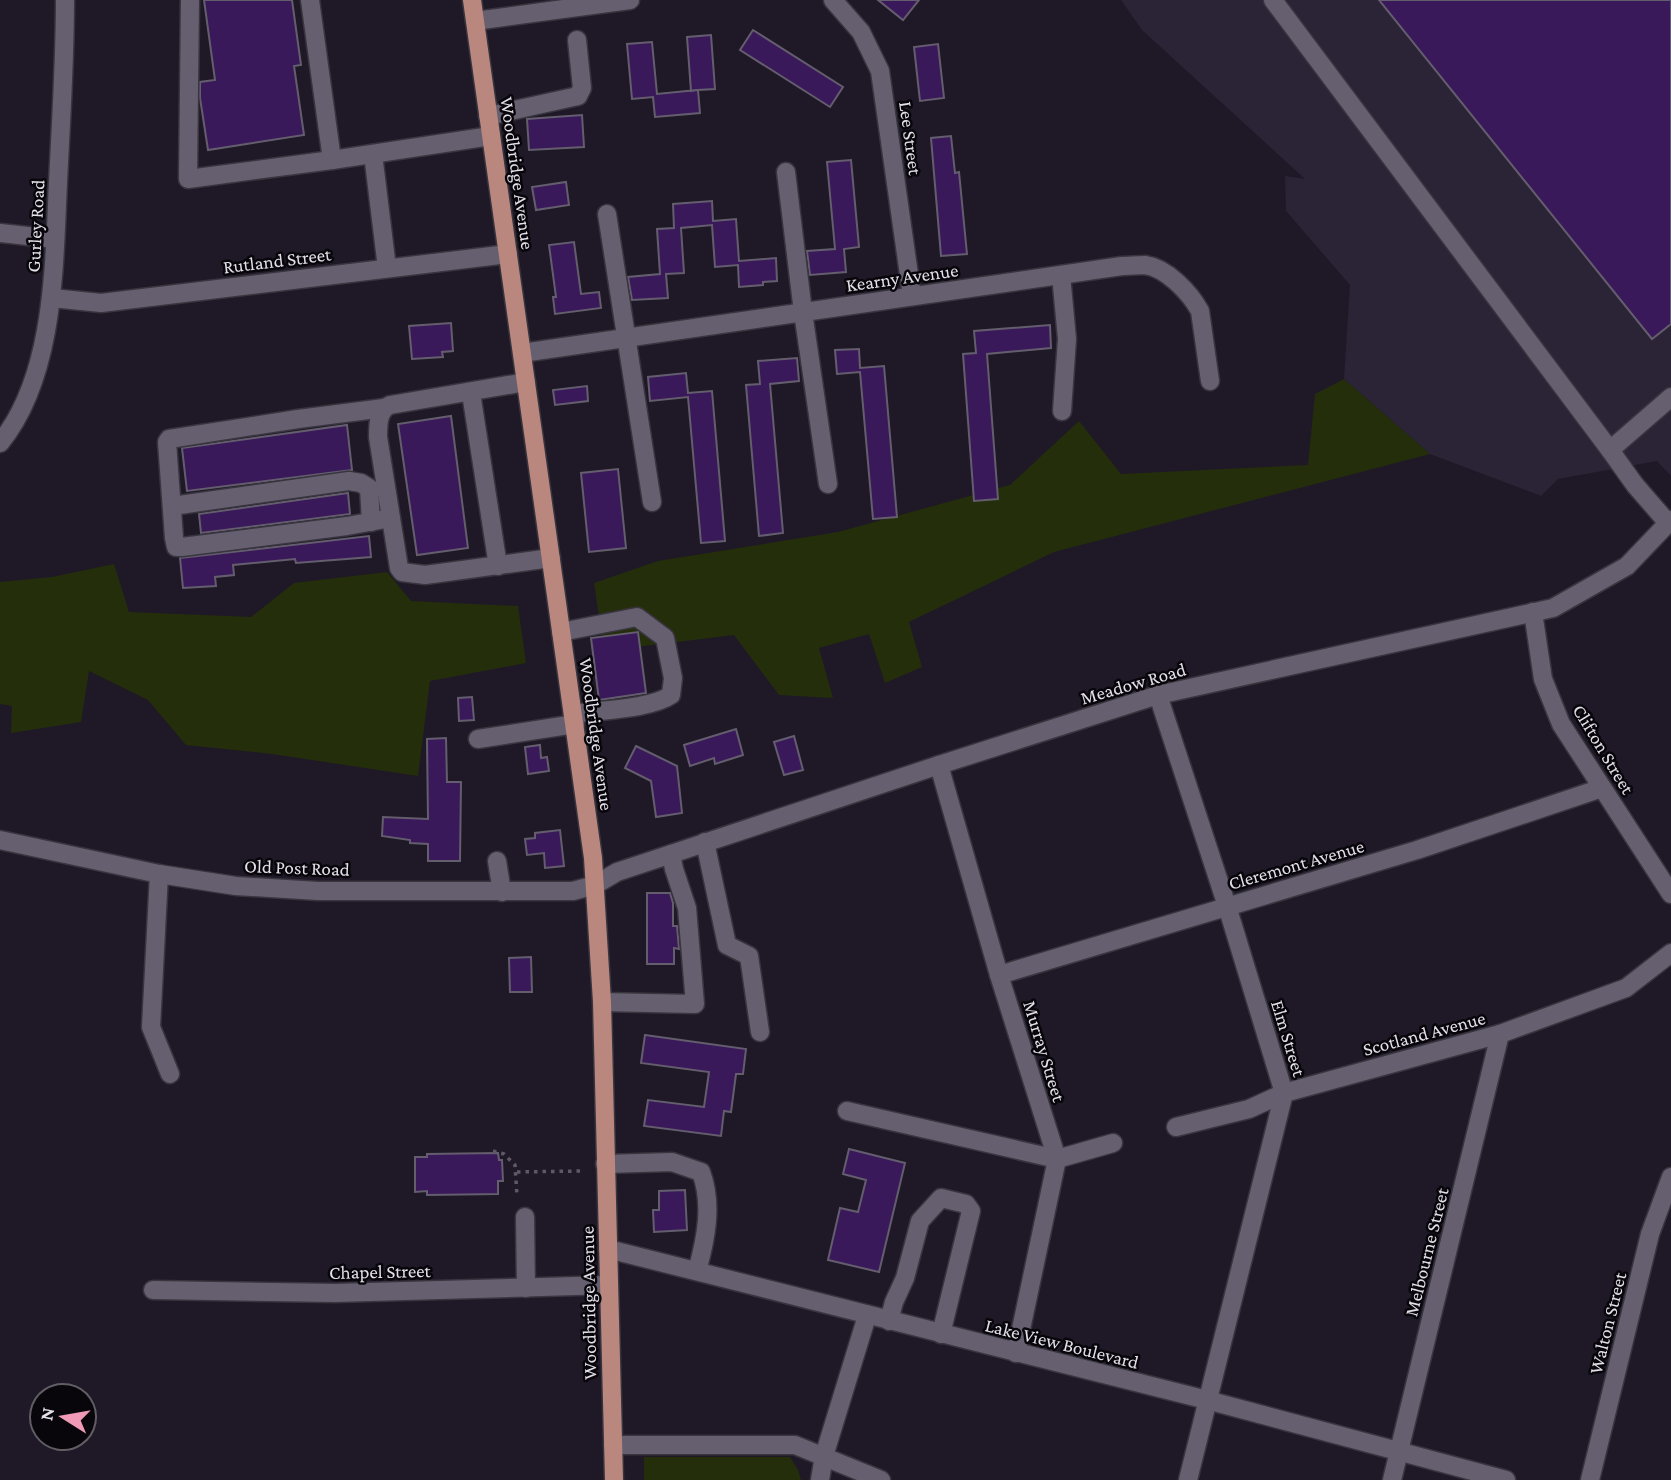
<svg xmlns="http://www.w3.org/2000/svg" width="1671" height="1480" viewBox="0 0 1671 1480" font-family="'Crimson Pro',serif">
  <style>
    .built { fill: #2b2336 }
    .green { fill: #242e0b }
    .building { fill: #3a195a; stroke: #635d6d; stroke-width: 2 }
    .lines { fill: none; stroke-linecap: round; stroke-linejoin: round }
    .minor-casing { stroke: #39353f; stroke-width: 21 }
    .major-casing { stroke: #39353f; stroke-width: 21 }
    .path { stroke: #5e5965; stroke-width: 3.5; stroke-dasharray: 3.5 5; stroke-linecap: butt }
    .minor { stroke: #665f70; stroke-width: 18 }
    .major { stroke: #b9877e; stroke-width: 18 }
    .labels { text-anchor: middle; stroke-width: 5; stroke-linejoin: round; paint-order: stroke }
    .street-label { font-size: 19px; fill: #e3e0e9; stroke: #08060b }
  </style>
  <rect width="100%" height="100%" fill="#1f1927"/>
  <polygon class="built" points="1121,0 1671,0 1671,476 1657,461 1558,479 1541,496 1430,454 1344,379 1350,285 1286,211 1285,176 1305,179 1142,30"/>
  <g class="green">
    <polygon points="1344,379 1430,454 1054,552 909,622 922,667 885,683 869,634 819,648 833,698 779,695 734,635 604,651 594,583 658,561 838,532 1010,485 1079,421 1121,474 1308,465 1315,394"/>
    <polygon points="114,564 129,612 251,617 294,583 387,572 411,601 518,606 526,663 430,681 418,776 272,754 186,745 148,700 89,671 81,722 11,733 12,706 0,704 0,582 52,577"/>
    <polygon points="644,1457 790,1457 798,1470 801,1480 644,1480"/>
  </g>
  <g class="building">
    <polygon points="204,0 292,0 301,65 294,66 304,135 208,150 200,98 200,82 215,80"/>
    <polygon points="878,0 919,0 903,20"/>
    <polygon points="1379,0 1671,0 1671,324 1652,339"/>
    <polygon points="753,30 843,87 830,107 740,50"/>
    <polygon points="711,35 715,89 698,90 700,113 655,117 653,97 632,99 627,44 652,42 657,94 697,90 691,91 687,37"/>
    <polygon points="938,44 944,98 920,101 914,47"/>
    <polygon points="582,115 584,147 529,150 527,119"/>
    <polygon points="951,136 955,173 959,172 967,254 941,256 931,138"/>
    <polygon points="851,160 859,247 844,249 846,272 810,275 807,251 835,249 827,162"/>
    <polygon points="566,182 569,205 536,210 532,187"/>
    <polygon points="712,201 713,221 736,219 739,261 776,258 777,281 763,282 763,285 739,287 738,265 715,267 712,225 681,228 684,273 666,274 668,298 632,300 628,277 660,274 657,229 674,228 673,204"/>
    <polygon points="574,242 581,294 599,292 601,308 555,314 553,297 556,297 549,245"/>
    <polygon points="451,323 453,351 442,352 443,357 412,359 409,326"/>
    <polygon points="1050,325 1051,348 987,354 998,499 974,501 963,354 976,353 974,331"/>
    <polygon points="859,349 860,368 884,366 897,517 873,519 860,372 837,374 835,350"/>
    <polygon points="797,358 799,381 770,384 783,533 759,536 746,385 760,384 758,361"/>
    <polygon points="686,373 688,393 712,391 725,541 701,543 688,397 650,401 648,377"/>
    <polygon points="587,386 588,401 555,405 553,390"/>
    <polygon points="451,416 468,548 417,555 398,424"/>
    <polygon points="347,425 352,470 187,491 182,448"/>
    <polygon points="618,469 626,548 589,552 581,473"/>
    <polygon points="348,493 350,514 201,533 199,514"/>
    <polygon points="369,536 371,557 296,563 295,559 233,565 234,575 215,577 216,586 183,588 180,558"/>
    <polygon points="638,632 646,693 599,700 591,638"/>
    <polygon points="472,697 474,720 459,721 458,698"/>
    <polygon points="736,729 743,755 715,764 714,758 690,766 684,745"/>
    <polygon points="794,736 803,770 784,775 774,742"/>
    <polygon points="446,738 447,782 461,782 460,861 428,861 428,844 410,843 410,840 382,836 383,817 428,819 427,739"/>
    <polygon points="540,745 541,758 547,757 549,771 528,774 525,747"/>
    <polygon points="636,746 677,766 682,813 656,817 651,781 625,768"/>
    <polygon points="560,830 564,866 545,868 544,853 527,855 525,839 535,838 535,833"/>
    <polygon points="647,893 670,893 673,903 673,926 677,926 679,949 674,948 674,964 647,964"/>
    <polygon points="531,957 532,992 510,992 509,958"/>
    <polygon points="645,1035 746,1049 743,1074 736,1074 731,1112 724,1111 721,1136 644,1126 648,1100 704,1107 709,1072 641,1063"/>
    <polygon points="849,1149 905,1163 879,1272 828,1260 840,1208 858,1212 866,1180 843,1174"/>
    <polygon points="498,1153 499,1160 502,1160 503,1181 498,1181 498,1194 427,1195 427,1191 415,1192 415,1157 427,1157 427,1154"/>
    <polygon points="685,1190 687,1230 654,1232 653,1210 659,1210 659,1191"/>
  </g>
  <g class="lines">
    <g class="minor-casing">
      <g id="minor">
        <polyline points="190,0 188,179 332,160"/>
        <polyline points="310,0 332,160 491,136"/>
        <polyline points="833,0 861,32 880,71 912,296"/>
        <polyline points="1273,0 1610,450"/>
        <polyline points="475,21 630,0"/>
        <polyline points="488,116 578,96 582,88 577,40"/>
        <polyline points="373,154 387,268"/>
        <polyline points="786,172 803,312 828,484"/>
        <polyline points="607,214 652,502"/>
        <polyline points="0,233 55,239"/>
        <polyline points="1061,275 1067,339 1062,411"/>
        <polyline points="52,298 101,303 508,254"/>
        <path d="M522 353 1122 266C1129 266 1137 265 1145 265 1167 268 1190 293 1200 311L1210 381"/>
        <path d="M526 382 390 405C378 410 378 425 378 437L399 568 402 572 425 575 551 558"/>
        <polyline points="471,393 498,566"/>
        <polyline points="384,408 298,419 169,439 167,442 174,538 176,547 182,547 347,526 391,518"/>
        <path d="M0 443C55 376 54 264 58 182 61 121 65 61 65 0"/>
        <polyline points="172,506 349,481 361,483 369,488 371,522"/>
        <polyline points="1668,523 1635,485 1610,450 1671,397"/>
        <polyline points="1533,612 1543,679 1561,724 1671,894"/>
        <path d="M561 632 637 617 665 638 673 678 671 695C651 709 599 710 573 714"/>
        <polyline points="1158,695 1227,906 1284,1093 1188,1480"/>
        <polyline points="478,739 575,724"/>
        <polyline points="939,765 999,975 1057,1159 1016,1353"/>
        <polyline points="0,840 159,874 236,886 318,891 573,891 595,885 617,872 939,765 1158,695 1553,608 1627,566 1671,520"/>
        <polyline points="705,842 727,945 749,956 760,1032"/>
        <polyline points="497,861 502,892"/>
        <polyline points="159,874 151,1027 170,1074"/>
        <polyline points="999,975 1417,850 1602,788"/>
        <polyline points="602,1002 695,1004 687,908 674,869 671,854"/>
        <polyline points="847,1111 1057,1159 1113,1143"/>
        <polyline points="1176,1127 1249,1109 1284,1093 1500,1034 1626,988 1671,953"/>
        <path d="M605 1164 672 1162 701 1172C713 1204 706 1239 697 1271"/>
        <polyline points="525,1217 526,1288"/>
        <polyline points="608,1249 1207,1400 1506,1480"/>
        <polyline points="153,1290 335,1293 609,1285"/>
        <polyline points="889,1321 894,1302 905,1278 920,1221 941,1198 966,1204 971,1211 941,1334"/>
        <polyline points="613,1445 795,1445 881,1480"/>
        <polyline points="820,1480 824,1456 867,1316"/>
        <polyline points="1392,1480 1500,1034"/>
        <polyline points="1590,1480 1650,1234 1671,1177"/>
      </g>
    </g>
    <g class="major-casing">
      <polyline id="major" points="472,0 593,858 602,1002 614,1480"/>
    </g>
    <g class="path">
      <polyline points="493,1151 504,1154 515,1165 517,1196"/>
      <polyline points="517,1172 581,1171"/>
    </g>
    <use href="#minor" class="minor"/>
    <use href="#major" class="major"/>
  </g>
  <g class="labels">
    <g class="street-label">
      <text transform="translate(911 138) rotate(82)" y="7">Lee Street</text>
      <text transform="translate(518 173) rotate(82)" y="7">Woodbridge Avenue</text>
      <text transform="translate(35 226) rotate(-87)" y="7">Gurley Road</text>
      <text transform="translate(277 260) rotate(-7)" y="7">Rutland Street</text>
      <text transform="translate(902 277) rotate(-8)" y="7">Kearny Avenue</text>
      <text transform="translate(1133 683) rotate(-16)" y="7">Meadow Road</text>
      <text transform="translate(597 734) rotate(82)" y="7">Woodbridge Avenue</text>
      <text transform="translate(1604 749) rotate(59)" y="7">Clifton Street</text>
      <text transform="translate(1296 864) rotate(-16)" y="7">Cleremont Avenue</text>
      <text transform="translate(297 867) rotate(2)" y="7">Old Post Road</text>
      <text transform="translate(1424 1033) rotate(-15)" y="7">Scotland Avenue</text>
      <text transform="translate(1289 1038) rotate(73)" y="7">Elm Street</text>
      <text transform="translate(1045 1051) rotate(73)" y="7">Murray Street</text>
      <text transform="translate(1426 1252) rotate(-76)" y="7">Melbourne Street</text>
      <text transform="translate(380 1271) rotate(-1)" y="7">Chapel Street</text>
      <text transform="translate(588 1303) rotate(-91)" y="7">Woodbridge Avenue</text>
      <text transform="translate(1607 1323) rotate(-76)" y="7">Walton Street</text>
      <text transform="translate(1062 1343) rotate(14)" y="7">Lake View Boulevard</text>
    </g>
  </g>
  <g transform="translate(63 1417) rotate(281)"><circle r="33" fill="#08060b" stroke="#605d64" stroke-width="2"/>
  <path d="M0-5L12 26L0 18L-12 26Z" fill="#f09ab7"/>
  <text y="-10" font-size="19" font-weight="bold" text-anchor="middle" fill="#e3e0e9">N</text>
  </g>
</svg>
